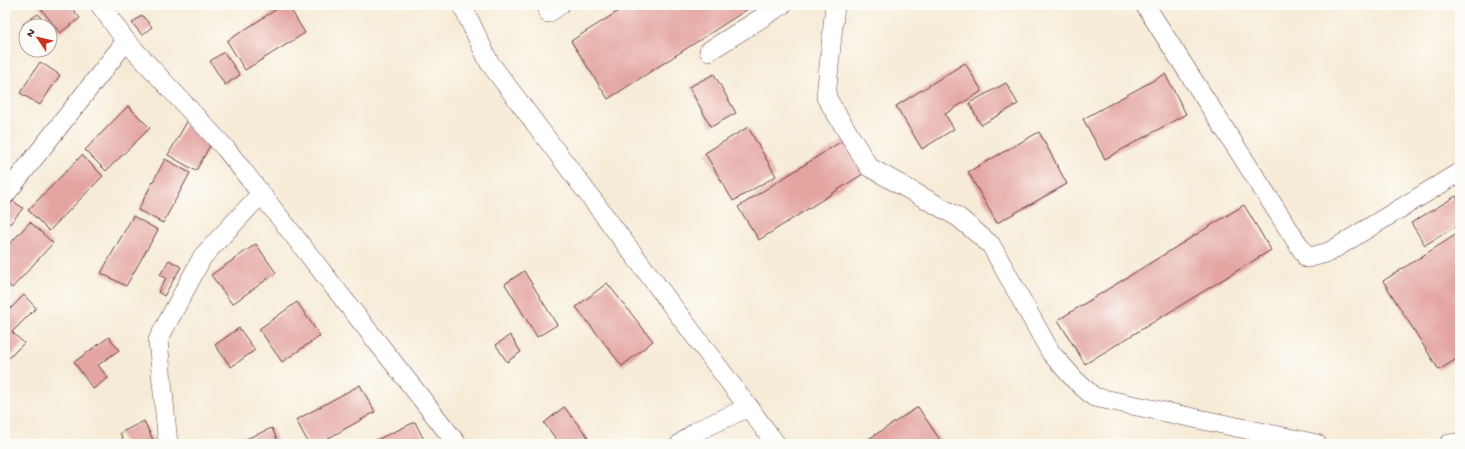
<svg xmlns="http://www.w3.org/2000/svg" width="1465" height="449" viewBox="0 0 1465 449" font-family="'Gochi Hand',sans-serif">
  <style>
    .building { fill: #e4a5a0 }
    .lines { fill: none; stroke-linecap: round; stroke-linejoin: round }
    .street-casing { stroke: #643e45; stroke-width: 20 }
    .street { stroke: #fff; stroke-width: 19 }
  </style>
  <rect width="100%" height="100%" fill="#fdfcf7"/>
  <filter id="ink" filterUnits="userSpaceOnUse"><feTurbulence type="fractalNoise" baseFrequency=".025" numOctaves="2"/><feDisplacementMap in="SourceGraphic" scale="8" xChannelSelector="R" yChannelSelector="G"/><feConvolveMatrix kernelMatrix="1 2 1 2 8 2 1 2 1" color-interpolation-filters="sRGB"/></filter>
  <filter id="wash" filterUnits="userSpaceOnUse"><feTurbulence type="fractalNoise" baseFrequency=".012" numOctaves="4" result="noise"/><feDisplacementMap in="SourceGraphic" scale="16" xChannelSelector="R" yChannelSelector="G"/><feGaussianBlur stdDeviation="0.9" result="paint"/><feColorMatrix in="noise" values="0 0 0 0 0 0 0 0 0 0 0 0 0 0 0 0 0 1.4 0 .05"/><feComposite in="paint" operator="in"/></filter>
  <g filter="url(#wash)">
    <rect width="100%" height="100%" fill="#f6ebd6"/>
    <g id="blocks">
      <g class="building">
        <polygon points="38,5 69,5 80,18 60,33"/>
        <polygon points="283,5 288,5 305,33 245,70 227,41"/>
        <polygon points="628,5 754,5 608,99 571,41"/>
        <polygon points="38,14 45,24 42,26 25,26 23,24"/>
        <polygon points="142,15 152,27 142,35 132,23"/>
        <polygon points="224,52 240,75 225,85 210,61"/>
        <polygon points="40,62 60,75 40,105 20,93"/>
        <polygon points="965,63 982,91 945,114 954,129 922,149 896,106"/>
        <polygon points="714,74 736,113 711,127 689,87"/>
        <polygon points="1165,74 1186,114 1105,159 1083,119"/>
        <polygon points="1006,83 1018,104 981,125 969,103"/>
        <polygon points="128,106 150,128 106,171 85,150"/>
        <polygon points="188,120 212,142 196,171 168,155"/>
        <polygon points="748,127 776,176 733,201 705,153"/>
        <polygon points="1039,132 1067,184 997,223 968,172"/>
        <polygon points="845,139 866,172 759,240 738,207"/>
        <polygon points="82,155 103,176 49,231 28,210"/>
        <polygon points="165,159 190,173 163,223 138,210"/>
        <polygon points="1456,196 1460,203 1460,224 1425,245 1411,223"/>
        <polygon points="13,201 23,208 10,224 5,220 5,211"/>
        <polygon points="1244,205 1271,250 1085,364 1058,320"/>
        <polygon points="133,216 158,230 126,286 101,273"/>
        <polygon points="30,222 53,243 12,288 5,282 5,249"/>
        <polygon points="1460,232 1460,357 1439,370 1383,281"/>
        <polygon points="256,244 276,273 232,304 211,275"/>
        <polygon points="169,260 181,267 164,296 158,292 166,278 160,275"/>
        <polygon points="524,271 557,325 537,337 505,284"/>
        <polygon points="607,283 653,341 622,366 576,307"/>
        <polygon points="24,295 36,308 12,332 24,343 5,362 5,314"/>
        <polygon points="297,302 320,336 282,362 259,329"/>
        <polygon points="239,328 255,350 231,367 215,345"/>
        <polygon points="510,335 521,352 507,362 496,345"/>
        <polygon points="109,337 119,350 98,365 108,378 93,389 74,362"/>
        <polygon points="360,385 375,412 318,444 309,444 296,420"/>
        <polygon points="564,407 588,437 580,444 560,444 544,423"/>
        <polygon points="918,407 942,443 940,444 861,444"/>
        <polygon points="144,421 155,444 125,444 120,433"/>
        <polygon points="415,422 426,444 373,444 372,442"/>
        <polygon points="272,428 279,444 234,444"/>
      </g>
    </g>
  </g>
  <g filter="url(#ink)">
    <use href="#blocks" fill-opacity="0" stroke="#643e45" stroke-width="1"/>
    <g class="lines">
      <g class="street-casing">
        <g id="street">
          <polyline points="100,5 126,41 226,149 457,444"/>
          <polyline points="462,5 489,62 776,444"/>
          <polyline points="835,5 826,97 869,167 958,217 991,245 1051,353 1075,380 1094,397 1317,444"/>
          <polyline points="1145,5 1307,258 1329,252 1460,172"/>
          <polyline points="548,13 560,5"/>
          <polyline points="709,51 782,5"/>
          <polyline points="5,195 126,41"/>
          <polyline points="168,444 158,340 203,256 261,194"/>
          <polyline points="680,444 697,431 749,407"/>
          <polyline points="1449,444 1460,443"/>
        </g>
      </g>
      <use href="#street" class="street"/>
    </g>
  </g>
  <rect width="1465" height="449" fill="none" stroke="#fdfcf7" stroke-width="20"/>
  <g transform="translate(38 38) rotate(305)"><circle r="19" fill="#fdfcf7" stroke="#b5a4a5"/>
  <path d="M0-3L7 15L0 10L-7 15Z" fill="#c8321e"/>
  <text y="-6" font-size="11" font-weight="bold" text-anchor="middle" fill="#4a1f2b">N</text>
  </g>
</svg>
